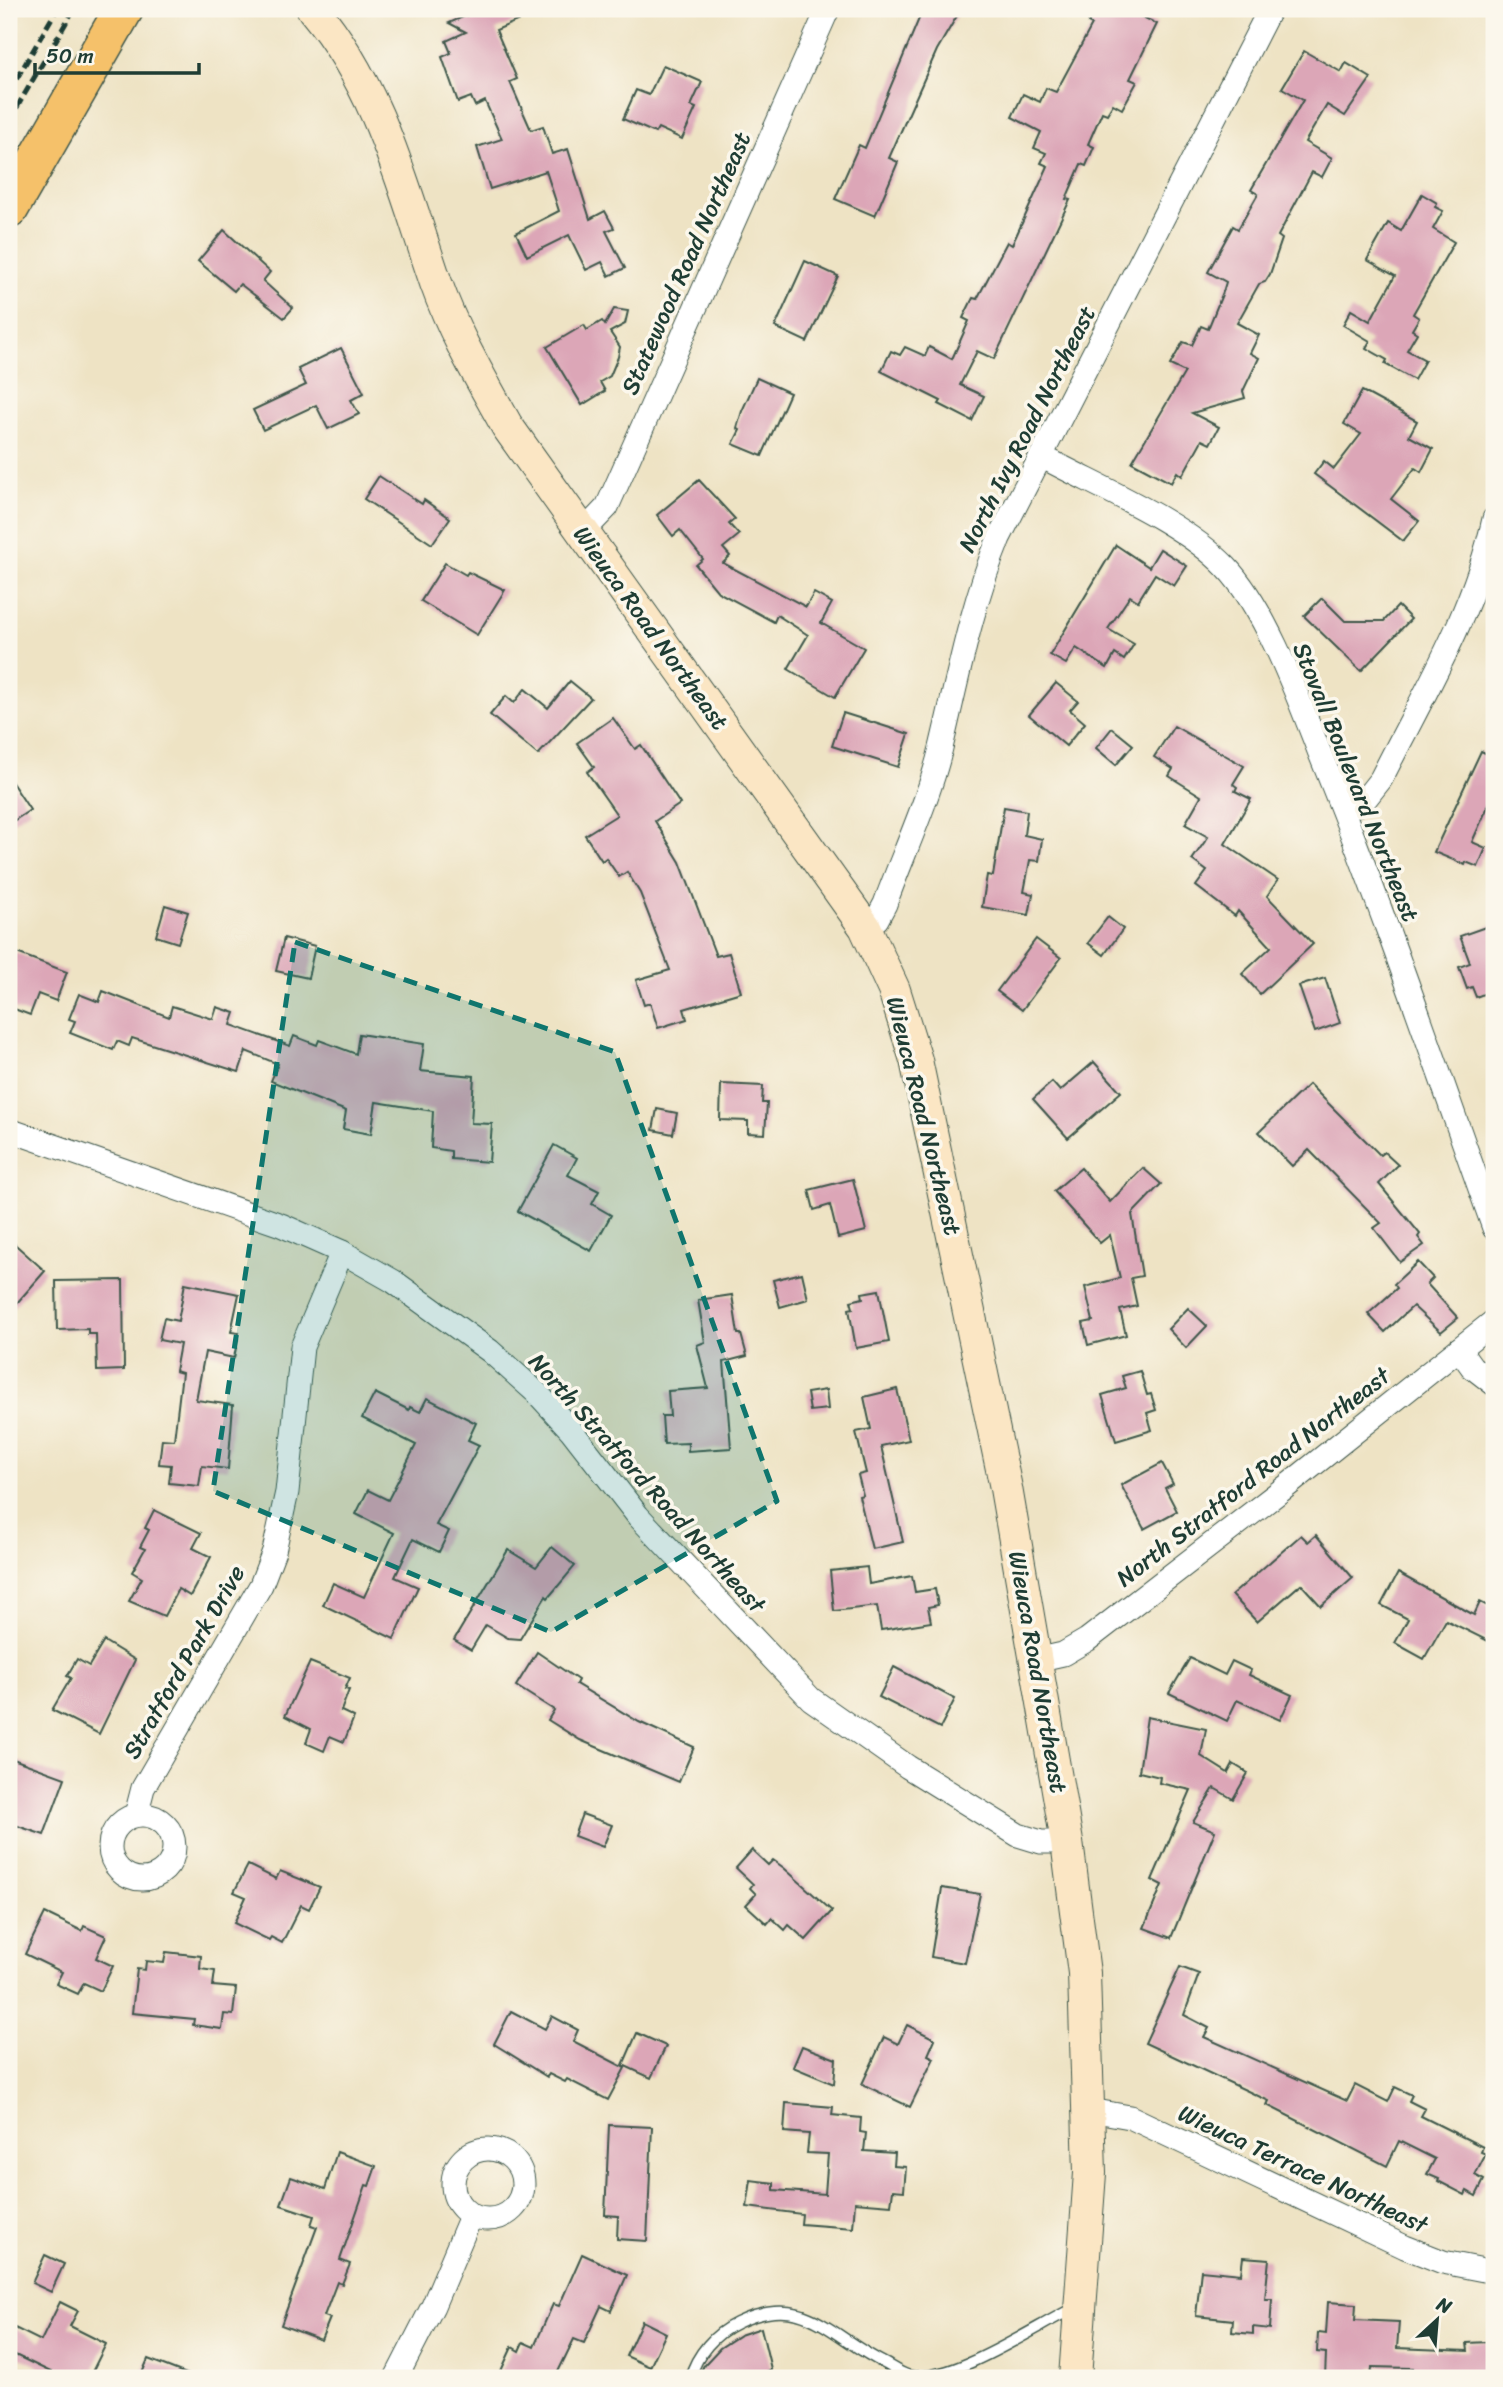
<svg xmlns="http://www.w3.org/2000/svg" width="1503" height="2387" viewBox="0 0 1503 2387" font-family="Sriracha,sans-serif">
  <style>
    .building { fill: #dca6b7 }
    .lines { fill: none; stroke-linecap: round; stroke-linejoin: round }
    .lane-casing { stroke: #3e564a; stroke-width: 13 }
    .street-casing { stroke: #3e564a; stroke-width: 25 }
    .secondary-casing { stroke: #3e564a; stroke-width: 34 }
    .highway-casing { stroke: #3e564a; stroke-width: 41 }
    .lane { stroke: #fff; stroke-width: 10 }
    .street { stroke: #fff; stroke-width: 23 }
    .secondary { stroke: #fbe6c4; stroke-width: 32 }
    .highway { stroke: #f5c16b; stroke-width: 38 }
    .rail { stroke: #1f3d34; stroke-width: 5; stroke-dasharray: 10 5; stroke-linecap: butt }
    .marked { fill: #0f766e; fill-opacity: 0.2; stroke: #0f766e; stroke-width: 5; stroke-dasharray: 14 9; stroke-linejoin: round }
    .labels { text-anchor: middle; stroke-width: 7; stroke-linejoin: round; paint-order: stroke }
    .street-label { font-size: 24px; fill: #1f3d34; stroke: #fbf7ec }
  </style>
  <rect width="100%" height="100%" fill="#fbf7ec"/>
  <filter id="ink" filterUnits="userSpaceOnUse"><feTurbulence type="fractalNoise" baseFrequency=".0143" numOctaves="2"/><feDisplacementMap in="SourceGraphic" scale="14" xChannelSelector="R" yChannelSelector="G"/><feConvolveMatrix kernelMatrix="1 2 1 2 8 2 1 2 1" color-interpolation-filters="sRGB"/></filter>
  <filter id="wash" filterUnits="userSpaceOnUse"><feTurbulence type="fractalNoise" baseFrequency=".00686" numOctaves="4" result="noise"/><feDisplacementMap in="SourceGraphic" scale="28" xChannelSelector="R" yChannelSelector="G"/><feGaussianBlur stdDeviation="1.57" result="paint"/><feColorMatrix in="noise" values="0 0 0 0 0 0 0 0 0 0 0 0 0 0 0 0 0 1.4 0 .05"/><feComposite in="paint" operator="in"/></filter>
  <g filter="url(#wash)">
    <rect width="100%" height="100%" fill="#eee3c4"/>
    <g id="blocks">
      <g class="building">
        <polygon points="481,9 545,9 496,30 517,79 510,82 531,130 543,126 552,154 568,149 590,219 605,211 614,228 606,231 625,268 609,276 602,262 586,270 569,235 527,256 516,233 559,211 546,171 490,189 477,147 502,139 485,101 475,106 471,97 458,102 442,57 451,53 446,41 466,32 449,23"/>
        <polygon points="923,9 961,9 937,50 889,158 898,162 875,216 835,199 859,145 865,148"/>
        <polygon points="1095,9 1127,9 1157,24 1130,79 1137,82 1122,109 1113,104 1107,114 1102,112 1088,144 1094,147 1086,166 1081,164 1066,199 1070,200 994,359 977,351 960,385 984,396 972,421 939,404 941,401 881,371 891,351 900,355 905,347 925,356 929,347 952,359 969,321 963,318 973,298 977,299 1007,242 1012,245 1048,166 1041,163 1046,153 1034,148 1041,132 1012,117 1023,94 1040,102 1046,88 1056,92 1092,25 1088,23"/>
        <polygon points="1304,51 1341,72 1346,63 1371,78 1345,116 1327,105 1305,142 1332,158 1322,177 1312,172 1278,236 1282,239 1270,274 1265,282 1259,284 1237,323 1259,335 1250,353 1259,358 1243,391 1245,398 1192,413 1219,427 1210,444 1202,440 1182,476 1177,472 1171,483 1132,462 1185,372 1170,365 1183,342 1192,345 1201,326 1208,329 1223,292 1226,282 1208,272 1233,226 1238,229 1258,194 1251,190 1303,100 1282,88"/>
        <polygon points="663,65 702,82 691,106 696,108 682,139 658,128 655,133 623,119 636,90 649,95"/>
        <polygon points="1422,194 1437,203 1435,207 1443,211 1433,229 1454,242 1413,314 1419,318 1412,330 1417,333 1407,350 1425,360 1414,380 1385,364 1387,360 1366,348 1370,341 1343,325 1351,310 1370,321 1395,276 1367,260 1388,223 1401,231"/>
        <polygon points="224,230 270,272 263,281 293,308 284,318 240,284 234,291 198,261"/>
        <polygon points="805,261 838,276 807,342 775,327"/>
        <polygon points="614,309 628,311 625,324 610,332 620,347 618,357 610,376 600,382 605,391 582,405 547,347 584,325 587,330 602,321 605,325"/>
        <polygon points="341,348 364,393 351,400 359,414 328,429 316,405 263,430 253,410 306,385 298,369"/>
        <polygon points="757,378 790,393 762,456 733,444 740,430 737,428 742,411"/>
        <polygon points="1362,391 1417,421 1409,436 1433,449 1421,472 1415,468 1391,499 1419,521 1403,541 1314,474 1324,461 1334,469 1361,434 1344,424"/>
        <polygon points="379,476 422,504 424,500 450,518 432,544 364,499"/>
        <polygon points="699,480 735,519 729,524 739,535 723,548 730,556 723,563 806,607 814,593 832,603 821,623 864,648 835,697 788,669 808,635 777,615 774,622 718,592 696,565 703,559 680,530 673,536 657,515"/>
        <polygon points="1116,545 1149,567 1160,549 1187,566 1174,586 1155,574 1138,601 1130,596 1108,629 1134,644 1124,660 1115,654 1107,668 1076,648 1066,664 1050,655"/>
        <polygon points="445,563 466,575 468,572 505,590 477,635 421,601"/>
        <polygon points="1322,598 1345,621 1384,621 1398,606 1411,619 1361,671 1304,616"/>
        <polygon points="570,681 591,698 538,755 490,715 506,696 514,703 525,689 548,708"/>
        <polygon points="1056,683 1078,701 1070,710 1085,723 1066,746 1029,715"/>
        <polygon points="843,713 909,734 898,767 832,746"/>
        <polygon points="613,718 635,749 641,745 680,804 655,821 680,862 716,956 729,953 741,992 684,1009 687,1019 658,1028 650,1003 644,1005 636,980 670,970 640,893 627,872 619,877 606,858 602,861 585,835 617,815 587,772 594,767 577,743"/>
        <polygon points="1174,726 1244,766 1233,784 1237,787 1235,791 1251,799 1225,844 1278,880 1267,896 1313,944 1260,994 1242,974 1271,947 1238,911 1235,916 1196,886 1207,871 1192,860 1208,837 1185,824 1201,796 1169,776 1173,769 1154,757"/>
        <polygon points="1112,728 1133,745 1116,765 1096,748"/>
        <polygon points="1481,751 1494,757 1494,793 1472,842 1486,848 1478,867 1466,862 1465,865 1434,852"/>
        <polygon points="9,778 30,810 9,824"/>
        <polygon points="1004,807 1027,811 1024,835 1042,839 1039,861 1030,860 1024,892 1033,894 1029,915 982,907 987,875 993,876"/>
        <polygon points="165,905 188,912 178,943 156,936"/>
        <polygon points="1108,917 1123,929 1104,955 1088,943"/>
        <polygon points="1494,924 1494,990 1476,997 1472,987 1467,989 1459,967 1470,963 1460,936"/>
        <polygon points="284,938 315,946 308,978 276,971"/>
        <polygon points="1036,939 1061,958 1022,1010 997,991"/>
        <polygon points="9,950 67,972 56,1001 38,994 30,1015 9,1007"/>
        <polygon points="1325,978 1340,1023 1315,1032 1299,986"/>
        <polygon points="103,991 169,1017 172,1006 213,1019 217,1007 235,1013 231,1025 290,1046 294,1036 317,1045 319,1040 356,1054 359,1034 424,1044 420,1071 474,1076 471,1123 492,1124 489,1162 451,1159 451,1151 431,1148 433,1111 376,1102 371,1134 343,1129 346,1111 271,1081 278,1064 246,1051 239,1072 132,1038 129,1046 117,1041 113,1050 70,1033 75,1021 69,1019 79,994 99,1002"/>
        <polygon points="1094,1062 1121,1092 1068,1138 1033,1099 1052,1082 1060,1091"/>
        <polygon points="721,1084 763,1086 762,1103 767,1103 765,1134 748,1133 748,1121 720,1120"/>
        <polygon points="1309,1084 1380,1155 1384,1152 1398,1165 1379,1184 1420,1234 1418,1237 1424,1245 1400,1262 1374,1228 1381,1223 1309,1150 1292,1166 1259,1132"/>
        <polygon points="657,1109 677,1113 673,1134 653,1130"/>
        <polygon points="554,1145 577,1158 568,1175 599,1191 592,1204 611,1215 591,1251 518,1211"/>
        <polygon points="1081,1168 1110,1202 1143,1168 1161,1184 1132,1214 1142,1276 1131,1278 1137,1306 1120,1310 1126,1335 1088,1345 1083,1323 1093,1321 1085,1287 1120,1278 1110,1235 1100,1243 1054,1191"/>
        <polygon points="853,1179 866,1231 838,1238 830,1205 814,1210 809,1190"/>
        <polygon points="9,1239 45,1271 9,1312"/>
        <polygon points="1418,1262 1433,1278 1427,1284 1458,1318 1441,1332 1413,1306 1385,1332 1368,1314 1397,1288 1394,1284"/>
        <polygon points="802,1273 808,1299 780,1307 773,1280"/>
        <polygon points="123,1280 124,1370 97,1371 96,1334 88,1334 88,1329 57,1330 56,1281"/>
        <polygon points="185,1283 239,1294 231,1332 239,1333 234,1358 205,1352 196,1400 233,1405 228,1469 202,1466 199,1486 169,1483 171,1465 159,1464 162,1439 174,1440 182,1373 175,1371 180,1344 159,1340 164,1318 178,1321"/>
        <polygon points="879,1290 889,1342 856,1348 849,1309 853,1308 851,1301 863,1298 862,1293"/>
        <polygon points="732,1295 738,1334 741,1334 747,1356 724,1362 731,1448 688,1451 688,1443 664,1444 662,1416 670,1416 668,1391 708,1388 697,1345 705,1342 698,1300"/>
        <polygon points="1188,1308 1207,1326 1186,1348 1168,1329"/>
        <polygon points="1140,1371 1147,1395 1151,1394 1156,1410 1147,1413 1152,1430 1116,1441 1102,1395 1126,1388 1122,1376"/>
        <polygon points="897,1389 909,1440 881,1446 903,1542 872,1549 859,1496 863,1495 858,1475 866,1473 856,1432 871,1429 864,1397"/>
        <polygon points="826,1390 828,1409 810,1411 807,1393"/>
        <polygon points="375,1393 409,1410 410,1407 420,1412 427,1398 476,1423 468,1440 479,1445 436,1525 449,1531 439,1552 413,1539 395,1577 418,1587 394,1639 323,1605 333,1583 364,1597 394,1533 356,1514 368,1490 388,1500 416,1445 362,1418"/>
        <polygon points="1162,1463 1173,1484 1165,1488 1177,1511 1144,1529 1121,1485"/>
        <polygon points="154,1510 201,1533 193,1548 211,1557 190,1596 178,1589 164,1616 129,1601 142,1578 132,1572 145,1549 140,1547 149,1530 145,1528"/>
        <polygon points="1301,1535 1308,1542 1316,1535 1353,1578 1321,1606 1301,1584 1257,1622 1232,1595"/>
        <polygon points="552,1547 575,1566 548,1598 546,1596 520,1639 508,1638 486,1625 471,1650 454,1640 508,1550 536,1567"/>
        <polygon points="867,1567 869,1584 912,1576 915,1592 935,1589 938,1605 928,1607 931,1622 881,1630 877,1606 834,1611 830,1571"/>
        <polygon points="1398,1573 1474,1615 1480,1602 1494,1609 1494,1644 1446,1620 1424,1659 1395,1643 1408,1619 1381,1605"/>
        <polygon points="104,1641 135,1660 99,1734 52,1710 71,1678 67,1676 77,1659 89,1666"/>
        <polygon points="537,1652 578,1680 576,1684 639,1722 694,1747 679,1782 580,1740 548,1720 554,1710 516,1686"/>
        <polygon points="1190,1658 1225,1675 1232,1661 1251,1670 1249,1675 1292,1695 1280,1720 1237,1700 1227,1721 1169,1693"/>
        <polygon points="310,1662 350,1678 345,1689 349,1690 341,1711 354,1717 344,1742 330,1736 324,1751 306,1743 311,1729 285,1716"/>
        <polygon points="894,1667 955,1699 940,1728 879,1697"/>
        <polygon points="1147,1717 1206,1729 1201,1756 1228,1773 1233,1764 1248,1773 1233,1799 1214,1788 1193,1822 1215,1831 1171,1938 1144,1928 1162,1885 1152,1880 1191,1790 1159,1783 1160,1777 1139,1772"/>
        <polygon points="13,1759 65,1778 44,1835 9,1823 9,1769"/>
        <polygon points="582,1814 612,1825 603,1847 574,1836"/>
        <polygon points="752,1850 768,1865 773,1860 784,1868 832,1911 806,1940 789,1925 785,1930 772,1918 767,1924 746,1905 756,1894 750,1888 753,1884 736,1868"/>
        <polygon points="248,1865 276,1879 280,1871 320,1887 309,1909 301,1905 282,1943 271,1937 269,1940 234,1923 246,1897 234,1892"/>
        <polygon points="942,1888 980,1894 965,1963 931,1957"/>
        <polygon points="45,1913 82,1931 84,1926 106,1936 96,1958 113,1966 101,1991 84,1983 78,1994 56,1984 62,1972 25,1954"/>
        <polygon points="166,1952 201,1956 200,1969 215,1971 213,1986 236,1988 233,2015 224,2014 222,2029 193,2025 194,2019 132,2013 137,1969 145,1970 146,1961 164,1963"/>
        <polygon points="1180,1967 1199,1974 1184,2015 1209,2028 1204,2037 1347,2101 1355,2085 1388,2102 1395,2087 1412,2095 1409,2101 1425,2109 1421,2116 1483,2147 1481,2152 1486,2154 1475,2175 1484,2180 1476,2196 1467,2191 1465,2195 1438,2181 1439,2179 1427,2174 1435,2159 1399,2141 1387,2166 1267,2105 1269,2101 1145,2043"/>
        <polygon points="511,2011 545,2029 552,2016 578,2030 573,2041 625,2068 608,2100 567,2079 565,2082 549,2074 547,2077 494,2044"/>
        <polygon points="907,2025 935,2039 928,2055 934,2058 910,2107 862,2084 884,2037 898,2044"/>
        <polygon points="637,2033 666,2046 651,2078 623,2065"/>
        <polygon points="802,2046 836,2059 834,2084 793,2067"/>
        <polygon points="786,2103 833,2107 832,2115 861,2118 860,2132 866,2133 864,2151 895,2153 894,2166 906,2167 904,2191 893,2190 891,2205 855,2202 853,2228 801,2224 802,2214 747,2207 751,2180 774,2183 774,2190 825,2194 828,2154 807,2153 809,2134 784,2132"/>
        <polygon points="609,2125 652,2127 647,2241 617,2239 618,2216 605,2215"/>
        <polygon points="337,2152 376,2166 369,2186 366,2185 340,2260 350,2264 342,2284 337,2282 324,2316 330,2318 321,2340 281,2325 317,2227 311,2225 314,2216 281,2205 291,2177 325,2189"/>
        <polygon points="582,2254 627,2275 611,2311 601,2306 584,2343 574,2339 555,2378 512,2378 500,2373 512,2347 519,2351 523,2342 534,2347 553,2304 559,2306"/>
        <polygon points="45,2255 64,2264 51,2292 32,2283"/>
        <polygon points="1243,2257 1269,2259 1265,2299 1272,2299 1270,2329 1253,2327 1253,2334 1232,2332 1233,2320 1196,2316 1201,2270 1241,2274"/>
        <polygon points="60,2302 78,2311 70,2326 106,2344 89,2378 63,2378 9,2352 9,2325 41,2341"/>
        <polygon points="1328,2302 1356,2304 1355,2320 1399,2322 1397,2348 1468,2351 1467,2343 1488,2342 1488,2350 1494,2349 1494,2378 1412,2378 1413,2368 1372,2367 1371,2378 1325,2378 1326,2353 1317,2352 1318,2333 1326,2334"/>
        <polygon points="642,2321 666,2333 650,2367 626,2356"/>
        <polygon points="761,2328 771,2369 753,2378 698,2378 704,2365 720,2348 740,2335"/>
        <polygon points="148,2359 194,2377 194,2378 140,2378"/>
      </g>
    </g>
  </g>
  <g filter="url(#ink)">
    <use href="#blocks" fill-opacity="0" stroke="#3e564a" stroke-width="2"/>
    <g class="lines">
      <g class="lane-casing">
        <path id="lane" d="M690 2378C697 2354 714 2334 737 2323 805 2290 830 2337 886 2364 893 2368 902 2374 910 2376 953 2383 1036 2326 1076 2307"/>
      </g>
      <g class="street-casing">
        <g id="street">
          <path d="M1041 456C1098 487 1182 521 1226 567 1266 609 1298 697 1319 751 1383 908 1437 1069 1494 1228"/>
          <polyline points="583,532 607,507 828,9"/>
          <path d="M1344 812 1366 798 1381 779C1423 695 1474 612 1494 519"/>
          <path d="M865 927 877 919 885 904C903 854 929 799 941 748 958 677 971 606 999 538L1270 9"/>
          <polyline points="9,1130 281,1225 342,1252 393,1281 490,1351 538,1394 571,1430 638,1516 811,1699 908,1767 1018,1835 1041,1842 1067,1842"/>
          <polyline points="1459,1349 1472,1367 1494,1384"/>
          <polyline points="1036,1660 1063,1654 1087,1640 1287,1486 1494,1321"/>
          <polyline points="136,1815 143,1788 261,1585 274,1551 287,1492 302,1347 342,1252"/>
          <circle cx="142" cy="1847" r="32"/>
          <polyline points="1090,2110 1130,2117 1405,2247 1443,2262 1494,2272"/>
          <circle cx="488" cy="2184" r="35"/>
          <polyline points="396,2378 433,2306 471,2216"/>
        </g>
      </g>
      <g class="secondary-casing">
        <path id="secondary" d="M313 9C380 89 403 187 436 283 454 334 481 379 507 426L865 927 894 990 916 1060 1006 1488 1067 1842 1084 1973 1090 2173 1075 2378"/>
      </g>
      <g class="highway-casing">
        <polyline id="highway" points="9,209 124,9"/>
      </g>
      <use href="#lane" class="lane"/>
      <use href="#street" class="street"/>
      <use href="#secondary" class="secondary"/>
      <use href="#highway" class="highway"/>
      <g class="rail">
        <polyline points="9,92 57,9"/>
        <polyline points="9,121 74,9"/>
      </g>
    </g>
  </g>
  <path class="marked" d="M295 942 615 1052 777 1501 551 1632 213 1491Z"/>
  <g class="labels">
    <g class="street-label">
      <text transform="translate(686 263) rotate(-66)" y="8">Statewood Road Northeast</text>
      <text transform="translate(1027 429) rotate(-63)" y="8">North Ivy Road Northeast</text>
      <text transform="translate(651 628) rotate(54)" y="8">Wieuca Road Northeast</text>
      <text transform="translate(1356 782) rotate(68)" y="8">Stovall Boulevard Northeast</text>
      <text transform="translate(924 1116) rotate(76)" y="8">Wieuca Road Northeast</text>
      <text transform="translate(1253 1477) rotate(-38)" y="8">North Stratford Road Northeast</text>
      <text transform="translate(647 1483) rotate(48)" y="8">North Stratford Road Northeast</text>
      <text transform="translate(184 1662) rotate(-60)" y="8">Stratford Park Drive</text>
      <text transform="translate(1038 1672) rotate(80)" y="8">Wieuca Road Northeast</text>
      <text transform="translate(1303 2169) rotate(25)" y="8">Wieuca Terrace Northeast</text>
    </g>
  </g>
  <rect width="1503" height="2387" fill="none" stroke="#fbf7ec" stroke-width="35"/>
  <g transform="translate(1437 2320) rotate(26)" stroke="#fbf7ec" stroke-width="5" paint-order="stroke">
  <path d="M0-5L12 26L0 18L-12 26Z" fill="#1f3d34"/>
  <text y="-10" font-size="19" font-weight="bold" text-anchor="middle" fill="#1f3d34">N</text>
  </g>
  <path d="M35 63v10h164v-10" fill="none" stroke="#1f3d34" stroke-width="3.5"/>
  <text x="46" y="63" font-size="21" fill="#1f3d34" stroke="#fbf7ec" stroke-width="5" paint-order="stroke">50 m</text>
</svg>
